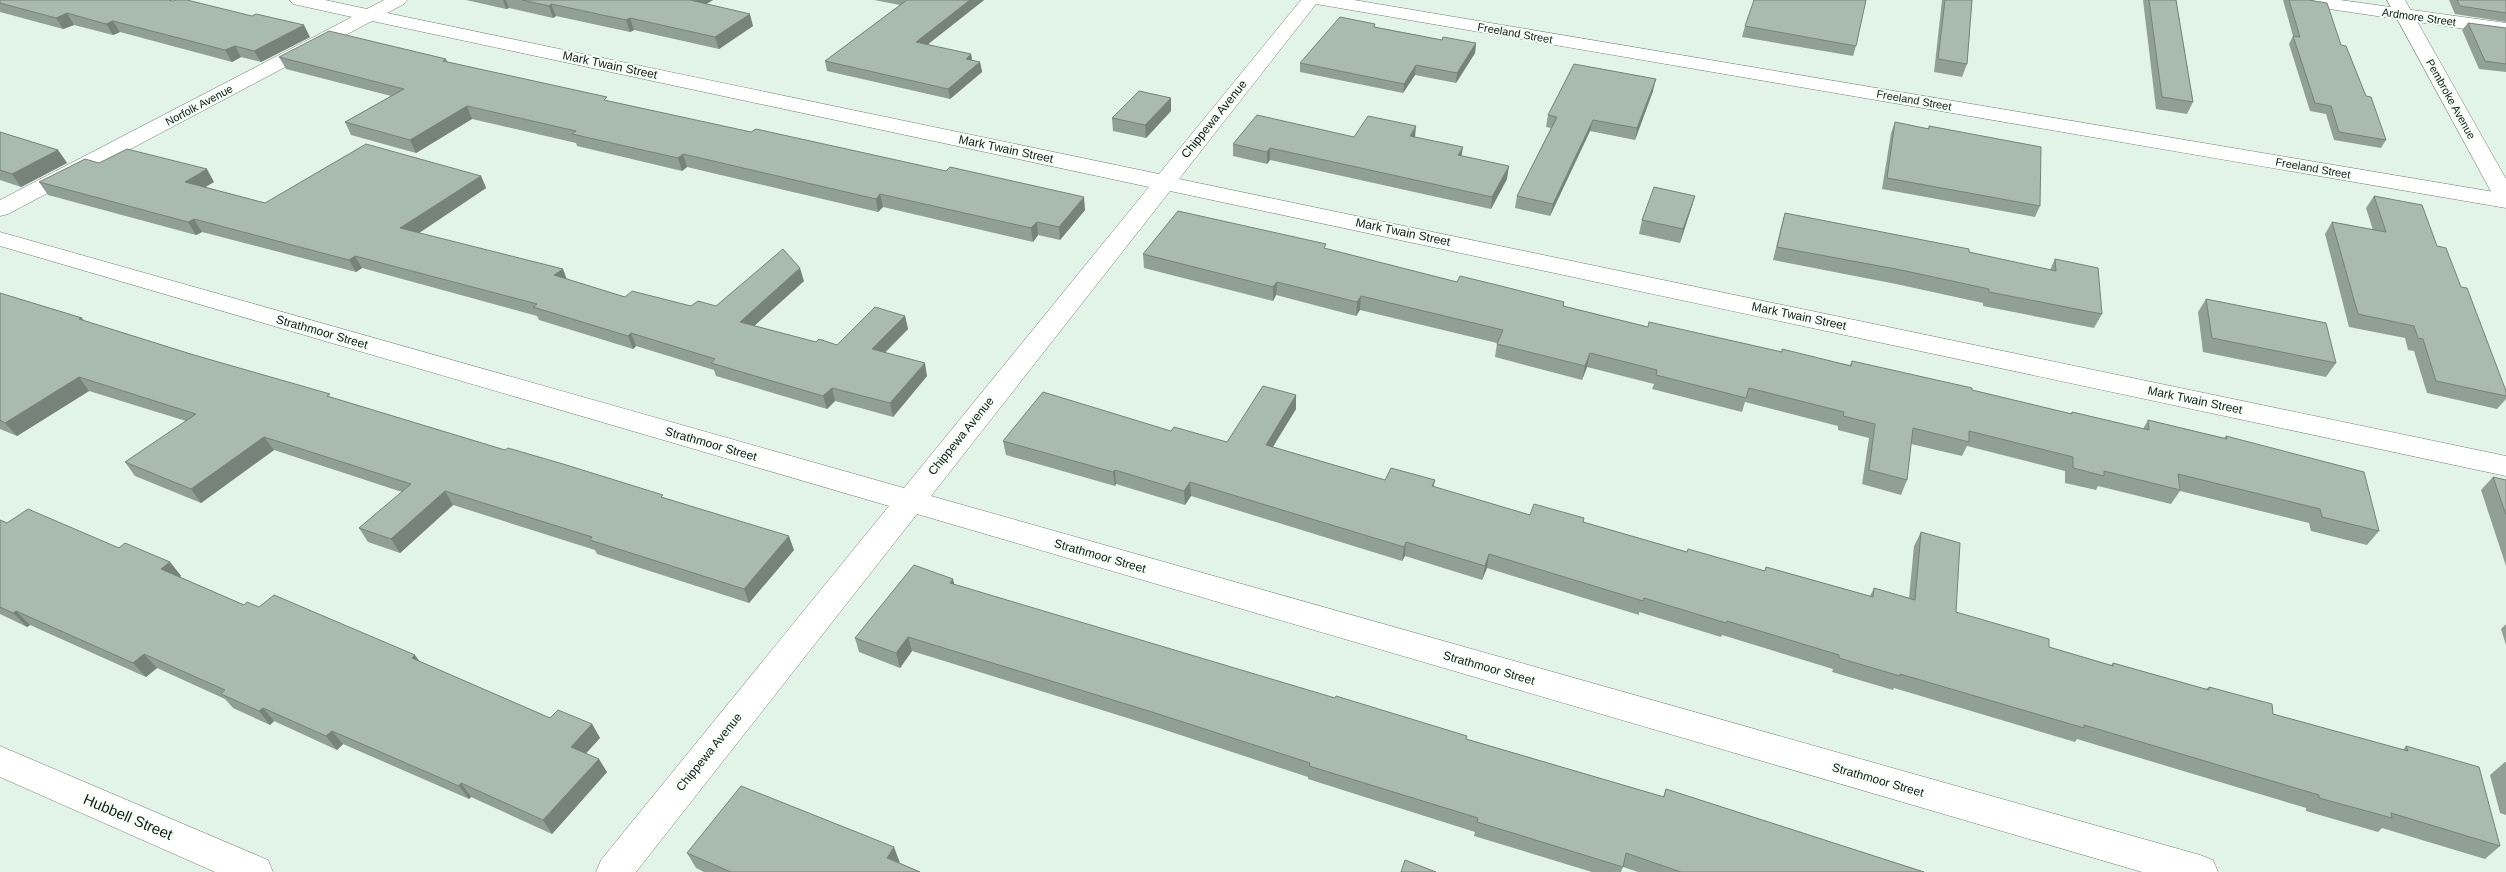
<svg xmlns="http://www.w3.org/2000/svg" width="2506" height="872" viewBox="0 0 2506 872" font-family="Arial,sans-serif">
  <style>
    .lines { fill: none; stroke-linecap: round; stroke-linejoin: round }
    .minor-casing { stroke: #708075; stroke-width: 1 }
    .tertiary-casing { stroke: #708075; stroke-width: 1 }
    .minor { fill: #fff; fill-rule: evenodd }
    .tertiary { fill: #fff; fill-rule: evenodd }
    .wall { fill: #91a096 }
    .shaded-wall { fill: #76827a }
    .building { fill: #a9baae; stroke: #76827a }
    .labels { text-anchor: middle; stroke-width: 4; stroke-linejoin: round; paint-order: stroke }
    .far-street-label { font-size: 11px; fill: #131915; stroke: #f4fff7 }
    .street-label { font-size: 12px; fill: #131915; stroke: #f4fff7 }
    .near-street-label { font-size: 15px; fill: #131915; stroke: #f4fff7 }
  </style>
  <rect width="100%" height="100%" fill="#e2f4e7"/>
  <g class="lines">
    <g class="minor-casing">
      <g id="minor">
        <polygon points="290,0 325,0 367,9 384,0 407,0 404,4 387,13 1159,174 1301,0 1354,0 2506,194 2506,208 1316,4 1179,179 2506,456 2506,476 1170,191 931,496 2200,855 2213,860 2218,872 2142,872 917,514 636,872 596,872 601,860 889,506 0,246 0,232 904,488 1149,187 372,21 8,214 0,216 0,200 352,17 293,4"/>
        <polygon points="2293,0 2340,0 2506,23 2506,35 2302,5 2296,4"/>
        <polygon points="0,746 268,860 273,872 215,872 0,777"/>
      </g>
    </g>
    <g class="tertiary-casing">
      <polygon id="tertiary" points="2387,0 2405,0 2506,179 2506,206 2498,204 2495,199"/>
    </g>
    <use href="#minor" class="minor"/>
    <use href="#tertiary" class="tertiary"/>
  </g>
  <g class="wall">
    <polygon points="0,0 310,37 261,62 241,57 232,62 120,32 113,35 74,25 63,29 0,12"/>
    <polygon points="466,0 713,0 706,4 753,26 719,49 634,30 630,32 556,16 553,18 509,8 506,9"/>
    <polygon points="874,0 984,0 927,45 971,54 972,60 980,62 982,72 950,99 827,71 825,61 900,5"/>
    <polygon points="1942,0 1972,0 1967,64 1962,77 1934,72"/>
    <polygon points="2143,0 2176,0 2193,102 2187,114 2156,109"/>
    <polygon points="2283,0 2309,0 2341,45 2366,96 2386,140 2381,148 2334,140 2326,114 2310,111 2289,44 2293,36"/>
    <polygon points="2449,0 2506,0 2506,22 2455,14"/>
    <polygon points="2468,23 2506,28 2506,72 2479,69 2462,30"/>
    <polygon points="1745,26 1856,46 1853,56 1742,37"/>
    <polygon points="1375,27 1442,40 1476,43 1475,53 1456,83 1415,75 1403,93 1300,72 1300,63"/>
    <polygon points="279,57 446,59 448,62 608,101 1085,210 1060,240 1038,235 1033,242 883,207 878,212 687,167 682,171 577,146 576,143 472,119 416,153 351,135 345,122 391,96 286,69"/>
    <polygon points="1653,91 1635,140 1590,131 1550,216 1515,208 1517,196 1551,128 1546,127 1548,115"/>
    <polygon points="1171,111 1146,138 1113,131 1112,118"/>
    <polygon points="1895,122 1928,129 1929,126 2040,206 2035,217 1882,189 1891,133"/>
    <polygon points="0,132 58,150 67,163 21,187 0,180"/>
    <polygon points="1354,137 1415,137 1507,179 1491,209 1270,160 1267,164 1233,156 1233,144"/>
    <polygon points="99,163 214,182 205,187 265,203 481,176 486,188 419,233 625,297 691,306 716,306 804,281 754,326 816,342 837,345 905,316 908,329 885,353 927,376 893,417 835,401 827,409 716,376 714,370 636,346 633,349 539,320 537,316 362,268 356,272 202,232 196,235 48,195 39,182"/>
    <polygon points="1695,196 1691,209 1680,243 1639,234 1642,220"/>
    <polygon points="2374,196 2437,246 2461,287 2506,391 2506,399 2497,409 2427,393 2414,351 2408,350 2405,338 2349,327 2325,234 2332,222 2373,230 2366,208"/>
    <polygon points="1785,213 2050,270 2055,259 2102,314 2094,328 1983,306 1983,303 1896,284 1773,260 1781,227"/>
    <polygon points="1326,249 1457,282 1564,302 1564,306 1648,327 1850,365 1852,361 2071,414 2072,412 2143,429 2148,420 2224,438 2226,436 2379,531 2367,545 2311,531 2309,523 2180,491 2171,504 2098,486 2096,490 2065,483 2065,471 1967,446 1962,456 1911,444 1907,480 1901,495 1862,484 1869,438 1838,430 1838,426 1745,402 1742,412 1652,389 1654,384 1587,367 1582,380 1495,357 1497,343 1360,310 1356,316 1276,295 1273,301 1144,268 1143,254"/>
    <polygon points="0,293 82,318 85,321 332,398 664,498 794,550 749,603 597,554 595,550 453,505 400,553 368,542 359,528 402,492 274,450 201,503 135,476 125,462 186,421 89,391 17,436 0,429"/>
    <polygon points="2206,299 2336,363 2326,377 2203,352 2198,312"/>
    <polygon points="1296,395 1296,409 1273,447 1385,480 1435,480 1434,487 1530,515 1583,522 1687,552 1765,571 1766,567 1870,596 1874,588 1909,598 1914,546 1921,532 1956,612 2049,647 2111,665 2113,663 2206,689 2209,687 2273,714 2403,750 2406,746 2500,846 2485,859 2382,828 2378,832 2306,811 2306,808 2077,739 2075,742 1894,688 1893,690 1832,672 1833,669 1722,635 1721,637 1639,612 1639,615 1487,568 1482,580 1405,556 1402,561 1191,496 1185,505 1116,484 1115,486 1006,455 1003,441 1171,431 1227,442"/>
    <polygon points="2493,477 2506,480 2506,566 2481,490"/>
    <polygon points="0,520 7,523 119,548 170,562 181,576 180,577 244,605 259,607 420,662 550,718 592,724 600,738 586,753 607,772 552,834 471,797 469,799 343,744 337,750 274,721 270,725 233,708 225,699 157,668 146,677 30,625 27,627 0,614"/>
    <polygon points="953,579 954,585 1467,739 1663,797 1666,789 1924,872 1638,872 1623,867 1621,872 1592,872 1474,836 1475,832 1308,779 1308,777 1153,726 912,651 900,668 859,652 855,638"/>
    <polygon points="2506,624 2506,645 2501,629"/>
    <polygon points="2505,762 2506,762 2506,815 2500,813 2490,775"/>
    <polygon points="687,853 900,863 920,872 704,872 696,868"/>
  </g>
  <g class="shaded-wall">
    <polygon points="503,0 506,0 509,8 506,9"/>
    <polygon points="690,0 713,0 693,12"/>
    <polygon points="970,0 984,0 918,52 916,42"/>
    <polygon points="551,4 556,16 553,18 549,6"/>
    <polygon points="67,13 74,25 63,29 56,18"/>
    <polygon points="750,14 753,26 719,49 715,37"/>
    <polygon points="630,18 634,30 630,32 626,20"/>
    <polygon points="113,21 120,32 113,35 106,24"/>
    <polygon points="304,25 310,37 261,62 254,51"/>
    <polygon points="1476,43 1475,53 1456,83 1457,73"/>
    <polygon points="235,46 241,57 232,62 225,50"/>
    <polygon points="971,54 973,64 966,59"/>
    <polygon points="980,62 982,72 950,99 948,89"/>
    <polygon points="1416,65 1415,75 1403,93 1404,84"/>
    <polygon points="1656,79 1653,91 1635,140 1637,128"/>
    <polygon points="1171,98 1171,111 1146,138 1145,125"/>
    <polygon points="467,106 472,119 416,153 410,140"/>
    <polygon points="1593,120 1590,131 1550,216 1553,204"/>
    <polygon points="1416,126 1415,138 1410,136"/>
    <polygon points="1463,147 1461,160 1458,155"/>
    <polygon points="1270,148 1270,160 1267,164 1267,152"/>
    <polygon points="58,150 67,163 21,187 12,174"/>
    <polygon points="683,154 687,167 682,171 678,158"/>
    <polygon points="1509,166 1507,179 1491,209 1492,197"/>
    <polygon points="207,169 214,182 193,194 185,182"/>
    <polygon points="481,176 486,188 407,241 400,228"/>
    <polygon points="880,194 883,207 878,212 876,199"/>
    <polygon points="1695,196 1691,209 1680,243 1683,229"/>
    <polygon points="1084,197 1085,210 1060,240 1059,227"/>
    <polygon points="194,219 202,232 196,235 188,222"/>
    <polygon points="1037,222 1038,235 1033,242 1031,228"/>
    <polygon points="355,256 362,268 356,272 349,260"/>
    <polygon points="800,268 804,281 744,335 740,322"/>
    <polygon points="563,269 568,282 554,275"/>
    <polygon points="1277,282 1276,295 1273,301 1273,287"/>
    <polygon points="1361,296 1360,310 1356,316 1357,302"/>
    <polygon points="905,316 908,329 875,362 872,349"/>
    <polygon points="631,333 636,346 633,349 628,336"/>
    <polygon points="1590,353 1587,367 1582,380 1585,366"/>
    <polygon points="925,363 927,376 893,417 890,403"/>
    <polygon points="79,377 89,391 17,436 5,423"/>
    <polygon points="832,388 835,401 827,409 823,396"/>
    <polygon points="1296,395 1296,409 1265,459 1266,445"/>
    <polygon points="264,437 274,450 201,503 191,489"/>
    <polygon points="1115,470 1116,484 1115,486 1113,472"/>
    <polygon points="1190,482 1191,496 1185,505 1184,491"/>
    <polygon points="445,491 453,505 400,553 391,539"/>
    <polygon points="789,536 794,550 749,603 744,589"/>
    <polygon points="1406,542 1405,556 1402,561 1404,547"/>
    <polygon points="1489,554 1487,568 1482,580 1485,566"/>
    <polygon points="170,562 181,576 172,583 161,569"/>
    <polygon points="953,579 956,593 950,583"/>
    <polygon points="16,611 30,625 27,627 13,613"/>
    <polygon points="908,637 912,651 900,668 896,653"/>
    <polygon points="144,654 157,668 146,677 133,663"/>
    <polygon points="415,655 425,669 412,658"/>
    <polygon points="263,708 274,721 270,725 259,711"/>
    <polygon points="592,724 600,738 579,761 571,747"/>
    <polygon points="332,731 343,744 337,750 326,736"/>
    <polygon points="599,759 607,772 552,834 543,820"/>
    <polygon points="461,783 471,797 469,799 459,786"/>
    <polygon points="894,847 900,863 887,858"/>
  </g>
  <g class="building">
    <polygon points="0,0 168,0 173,1 176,0 187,0 252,16 256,14 304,25 254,51 235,46 225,50 113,21 106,24 67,13 56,18 0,3"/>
    <polygon points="522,0 690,0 750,14 715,37 630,18 626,20 551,4 549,6"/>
    <polygon points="907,0 970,0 916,42 971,54 966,59 980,62 948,89 825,61"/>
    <polygon points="1754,0 1866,0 1856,46 1745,26"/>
    <polygon points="1945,0 1972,0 1967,64 1938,59"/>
    <polygon points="2149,0 2176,0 2193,102 2162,97"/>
    <polygon points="2289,0 2309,0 2327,3 2341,45 2346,46 2366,96 2371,97 2386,140 2339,132 2331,106 2315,103 2293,36 2300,37"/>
    <polygon points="2457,0 2506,0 2506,13 2460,6"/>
    <polygon points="1340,17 1375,24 1374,27 1442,40 1443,37 1476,43 1457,73 1416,65 1404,84 1300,63"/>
    <polygon points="2468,23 2506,28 2506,64 2485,61"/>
    <polygon points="329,31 446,59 443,61 607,97 604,100 751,132 756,129 946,171 950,167 1084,197 1059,227 1037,222 1031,228 880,194 876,199 683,154 678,158 572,134 576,131 467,106 410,140 345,122 404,89 279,57"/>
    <polygon points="1574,64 1656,79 1637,128 1593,120 1553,204 1517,196 1557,117 1548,115"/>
    <polygon points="1139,91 1171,98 1145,125 1112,118"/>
    <polygon points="1257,115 1354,137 1368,116 1416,126 1410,136 1463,147 1458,155 1509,166 1492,197 1270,148 1267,152 1233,144"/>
    <polygon points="1895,122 1929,129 1929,126 2041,147 2040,206 1887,178"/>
    <polygon points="0,132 58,150 12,174 0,170"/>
    <polygon points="366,144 481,176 400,228 563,269 554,275 625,297 632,291 691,306 698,301 716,306 783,249 800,268 740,322 816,342 819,339 837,345 875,307 905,316 872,349 925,363 890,403 832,388 823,396 711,363 715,359 631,333 628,336 533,307 537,304 355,256 349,260 194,219 188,222 39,182 85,159 99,163 127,149 207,169 185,182 265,203"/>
    <polygon points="1654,187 1695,196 1683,229 1642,220"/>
    <polygon points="2374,196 2422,205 2437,246 2446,248 2461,287 2467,288 2506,391 2506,396 2436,381 2423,339 2418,338 2414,326 2358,314 2332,222 2386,232"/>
    <polygon points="1178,211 1326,244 1324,248 1457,282 1460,276 1497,285 1564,302 1563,306 1648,327 1649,322 1782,352 1782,349 1851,366 1852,361 1972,388 1972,390 2072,414 2072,412 2149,430 2148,420 2227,439 2226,436 2364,472 2379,531 2322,517 2320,509 2178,474 2180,490 2104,471 2104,476 2073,468 2073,457 1969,431 1969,442 1913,428 1907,480 1869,470 1875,424 1843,416 1844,412 1749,388 1746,398 1656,375 1657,370 1590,353 1585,366 1497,344 1503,330 1361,296 1357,302 1277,282 1273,287 1143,254"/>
    <polygon points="1785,213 1969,249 1969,252 2056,271 2055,259 2098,268 2102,314 1989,292 1989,289 1901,270 1777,247"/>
    <polygon points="0,293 82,318 79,319 194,355 330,394 327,396 505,450 508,448 563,464 663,495 661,497 789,536 744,589 590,540 592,537 445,491 391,539 359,528 411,484 264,437 191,489 125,462 196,414 79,377 5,423 0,420"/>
    <polygon points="2206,299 2326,323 2336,363 2212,338"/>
    <polygon points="1263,386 1296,395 1266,445 1385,480 1391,468 1435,480 1432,486 1530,515 1534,504 1584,518 1583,522 1687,552 1688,549 1765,571 1766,567 1873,597 1874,588 1915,600 1921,532 1960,543 1956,612 2049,639 2049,647 2113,666 2113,663 2209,690 2209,687 2272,704 2273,714 2408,751 2406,746 2479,767 2500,846 2391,813 2392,818 2319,798 2319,795 2084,725 2084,728 1900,674 1900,676 1839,658 1839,655 1727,621 1726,623 1644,598 1643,601 1489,554 1485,566 1406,542 1404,547 1190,482 1184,491 1115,470 1113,472 1003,441 1043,392 1171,431 1174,427 1227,442"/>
    <polygon points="2493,477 2506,480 2506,515"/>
    <polygon points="28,509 119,548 125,543 170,562 161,569 244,605 247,602 259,607 274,595 415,655 412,658 550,718 558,710 592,724 571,747 599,759 543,820 461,783 459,786 332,731 326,736 263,708 259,711 221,694 225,690 144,654 133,663 16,611 13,613 0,607 0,520 7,523"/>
    <polygon points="914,565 953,579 950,583 1335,698 1336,696 1467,736 1466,739 1664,797 1666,789 1924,872 1681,872 1626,853 1623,867 1477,822 1478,818 1309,766 1310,763 1152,712 908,637 896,653 855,638"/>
    <polygon points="741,786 894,847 887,858 920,872 731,872 687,853"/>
    <polygon points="1405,860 1436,872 1401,872"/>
  </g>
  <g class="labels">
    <g class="far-street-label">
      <text transform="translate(2419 17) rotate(8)" y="4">Ardmore Street</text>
      <text transform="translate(1515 33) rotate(10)" y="4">Freeland Street</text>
      <text transform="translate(2451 99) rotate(61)" y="4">Pembroke Avenue</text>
      <text transform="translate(1914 100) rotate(10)" y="4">Freeland Street</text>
      <text transform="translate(199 105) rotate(-28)" y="4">Norfolk Avenue</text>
      <text transform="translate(2313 168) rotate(10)" y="4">Freeland Street</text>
    </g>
    <g class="street-label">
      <text transform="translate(610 65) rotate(12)" y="4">Mark Twain Street</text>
      <text transform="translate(1214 119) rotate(-51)" y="4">Chippewa Avenue</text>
      <text transform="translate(1006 149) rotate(12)" y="4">Mark Twain Street</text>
      <text transform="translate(1403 232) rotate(12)" y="4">Mark Twain Street</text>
      <text transform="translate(1799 316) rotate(12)" y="4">Mark Twain Street</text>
      <text transform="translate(322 332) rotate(16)" y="4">Strathmoor Street</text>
      <text transform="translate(2195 400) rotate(12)" y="4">Mark Twain Street</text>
      <text transform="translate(961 436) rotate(-51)" y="4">Chippewa Avenue</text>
      <text transform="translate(711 444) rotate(16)" y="4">Strathmoor Street</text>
      <text transform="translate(1100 556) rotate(16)" y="4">Strathmoor Street</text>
      <text transform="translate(1489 668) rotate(16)" y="4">Strathmoor Street</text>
      <text transform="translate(709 752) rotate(-51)" y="4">Chippewa Avenue</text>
      <text transform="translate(1878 780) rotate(16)" y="4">Strathmoor Street</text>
    </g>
    <g class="near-street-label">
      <text transform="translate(128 817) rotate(23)" y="5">Hubbell Street</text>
    </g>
  </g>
</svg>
